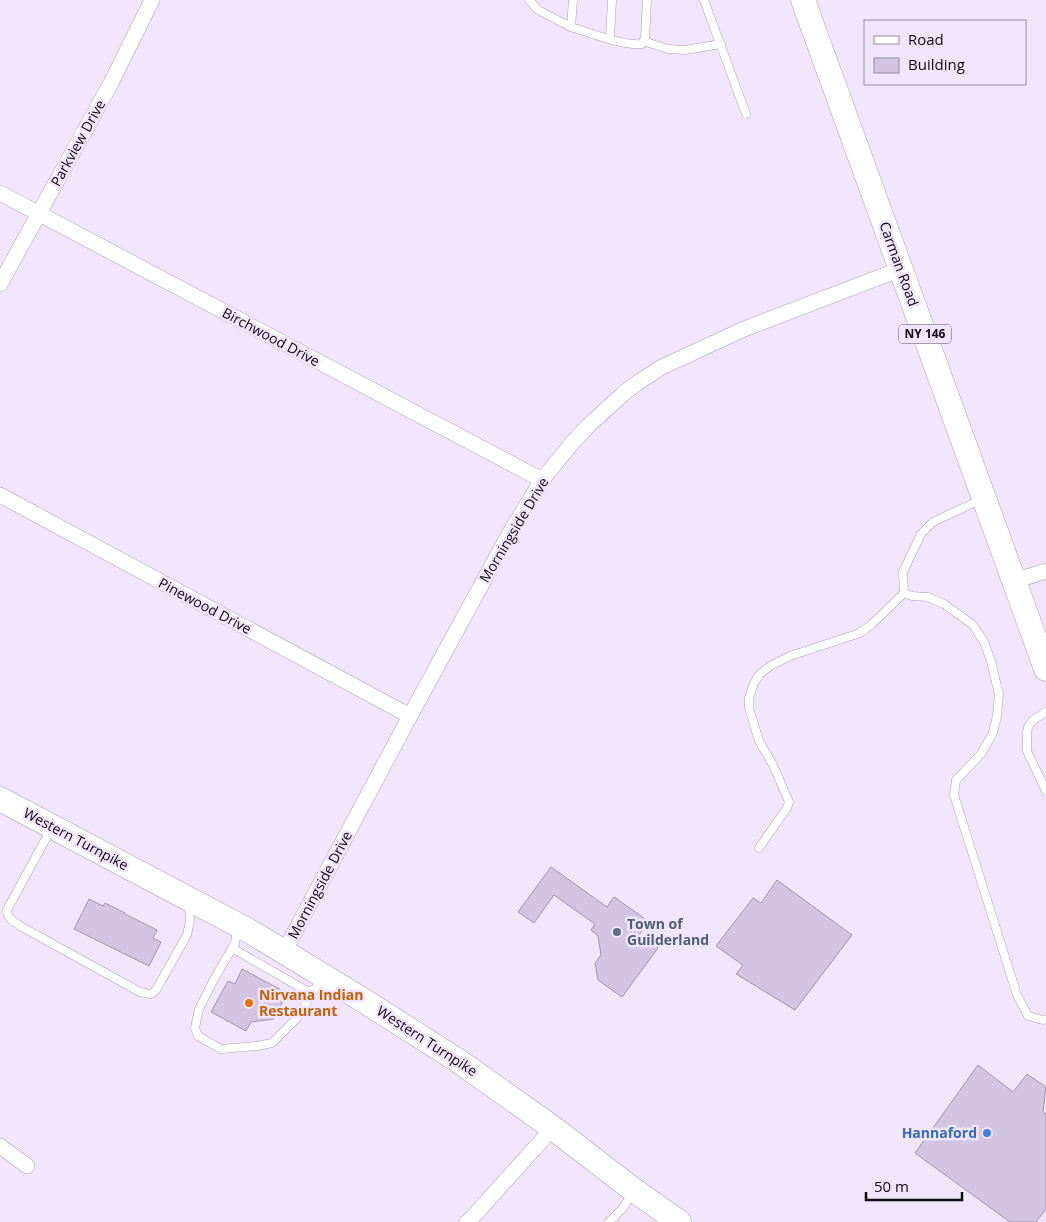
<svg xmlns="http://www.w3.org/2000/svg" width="1046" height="1222" viewBox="0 0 1046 1222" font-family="'Open Sans',sans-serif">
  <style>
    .building { fill: #d3c5e1; stroke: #a194ae }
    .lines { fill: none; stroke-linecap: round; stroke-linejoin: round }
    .lane-casing { stroke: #ac9eb9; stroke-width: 9 }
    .street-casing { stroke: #ac9eb9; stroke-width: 16 }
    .primary-casing { stroke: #ac9eb9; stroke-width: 25 }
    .lane { stroke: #fff; stroke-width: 8 }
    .street { stroke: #fff; stroke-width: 15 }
    .primary { stroke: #fff; stroke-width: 24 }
    .service-dot { fill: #5c6f8a; stroke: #f1e5fc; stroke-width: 2 }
    .food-dot { fill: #e8710a; stroke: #f1e5fc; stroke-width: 2 }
    .shop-dot { fill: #3f7fe0; stroke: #f1e5fc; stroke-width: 2 }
    .labels { text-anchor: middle; stroke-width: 5; stroke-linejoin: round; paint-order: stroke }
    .shield { fill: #f1e5fc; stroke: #524b58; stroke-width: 1 }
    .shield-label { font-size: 12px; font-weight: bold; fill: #0e0912 }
    .street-label { font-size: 14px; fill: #0e0912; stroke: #f1e5fc }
    .service-label { font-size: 14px; font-weight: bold; fill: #4e5e75; stroke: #f1e5fc; text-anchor: start }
    .food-label { font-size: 14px; font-weight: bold; fill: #c56008; stroke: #f1e5fc; text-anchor: start }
    .shop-label { font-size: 14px; font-weight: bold; fill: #366cbe; stroke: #f1e5fc; text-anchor: end }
  </style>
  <rect width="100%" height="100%" fill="#f1e5fc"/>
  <g class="building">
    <polygon points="551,867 607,907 614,897 648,921 639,935 658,948 622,997 598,980 595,963 601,955 598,936 591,930 595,924 554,895 534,923 518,912"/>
    <polygon points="777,880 852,935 795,1010 736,974 743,965 716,946 753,898 761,903"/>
    <polygon points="89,899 103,906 105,903 125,913 125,914 157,930 153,938 161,942 149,966 74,929"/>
    <polygon points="242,969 287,993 274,1019 251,1022 246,1031 211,1012 228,981 235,984"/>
    <polygon points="978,1065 1013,1092 1027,1074 1046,1087 1043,1112 1046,1114 1046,1209 1036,1222 1010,1222 915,1153"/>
  </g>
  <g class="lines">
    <g class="lane-casing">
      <g id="lane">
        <polyline points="529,0 538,10 571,27"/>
        <path d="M573 0 571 27C590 33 623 46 642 44L645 39 647 0"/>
        <polyline points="704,0 746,114"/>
        <polyline points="610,39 612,0"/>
        <polyline points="643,41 668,49 685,50 721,44"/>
        <polyline points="982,499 933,522 921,534 903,572 904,593 912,596 928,597 944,604 973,625 984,642 991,661 999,695 997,716 993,733 981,754 956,780 954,795 1017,995 1028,1016 1043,1020 1046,1019"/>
        <polyline points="1046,712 1033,720 1028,727 1027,733 1027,751 1046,791"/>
        <path d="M51 829 7 910C7 919 15 922 22 927L140 992 151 994 156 990 187 935 190 921 189 905"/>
        <polyline points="759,848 787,808 789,802 773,765 759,741 749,708 749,698 754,683 760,674 770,666 790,656 860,633 872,624 904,593"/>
        <polyline points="237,929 235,943 213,981 199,1009 195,1028 198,1036 221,1049 257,1046 272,1043 297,1018 321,979"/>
        <polyline points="232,948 312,994 312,990"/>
        <polyline points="609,1222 622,1209 634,1192"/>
      </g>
    </g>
    <g class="street-casing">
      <g id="street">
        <polyline points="0,193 542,480"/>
        <polyline points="0,284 111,83 152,0"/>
        <polyline points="0,495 410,716"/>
        <polyline points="1014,581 1046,571"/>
        <polyline points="284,952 410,716 508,536 542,480 572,443 588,426 623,394 637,383 662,367 744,329 901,269"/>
        <polyline points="0,1146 27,1166"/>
        <polyline points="467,1222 470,1220 553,1128"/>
      </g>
    </g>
    <g class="primary-casing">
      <g id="primary">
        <polyline points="803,0 1046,669"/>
        <polyline points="0,799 251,932 358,997 457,1060 553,1128 631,1188 679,1222"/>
      </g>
    </g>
    <use href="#lane" class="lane"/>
    <use href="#street" class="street"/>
    <use href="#primary" class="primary"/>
  </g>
  <circle class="service-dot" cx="617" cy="932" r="5"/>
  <circle class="food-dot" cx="249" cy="1003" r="5"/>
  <circle class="shop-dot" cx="987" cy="1133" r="5"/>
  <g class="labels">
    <rect class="shield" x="899" y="324.5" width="52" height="19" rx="4"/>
    <g class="shield-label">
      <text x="925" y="338">NY 146</text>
    </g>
    <g class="street-label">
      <text transform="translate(78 143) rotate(-61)" y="5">Parkview Drive</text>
      <text transform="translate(899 264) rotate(70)" y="5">Carman Road</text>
      <text transform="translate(271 337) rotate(28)" y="5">Birchwood Drive</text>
      <text transform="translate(514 530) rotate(-59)" y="5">Morningside Drive</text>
      <text transform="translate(205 606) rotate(28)" y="5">Pinewood Drive</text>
      <text transform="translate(76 839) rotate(28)" y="5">Western Turnpike</text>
      <text transform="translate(320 885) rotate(-62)" y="5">Morningside Drive</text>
      <text transform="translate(427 1041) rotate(33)" y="5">Western Turnpike</text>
    </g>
    <g class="service-label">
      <text x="627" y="929">Town of<tspan x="627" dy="16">Guilderland</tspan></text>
    </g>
    <g class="food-label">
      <text x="259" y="1000">Nirvana Indian<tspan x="259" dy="16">Restaurant</tspan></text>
    </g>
    <g class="shop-label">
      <text x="977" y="1138">Hannaford</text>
    </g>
  </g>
  <rect x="864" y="20" width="162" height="65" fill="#f1e5fc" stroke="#968d9e"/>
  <rect x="874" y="36" width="25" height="8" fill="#ffffff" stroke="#968d9e"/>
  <text x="908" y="45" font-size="15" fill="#0e0912">Road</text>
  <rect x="874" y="58" width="25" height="15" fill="#d3c5e1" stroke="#968d9e"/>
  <text x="908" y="70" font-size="15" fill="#0e0912">Building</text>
  <path d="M866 1192v8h96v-8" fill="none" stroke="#0e0912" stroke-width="2.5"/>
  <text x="874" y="1192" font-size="15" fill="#0e0912" stroke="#f1e5fc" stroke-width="4" paint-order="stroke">50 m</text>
</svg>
